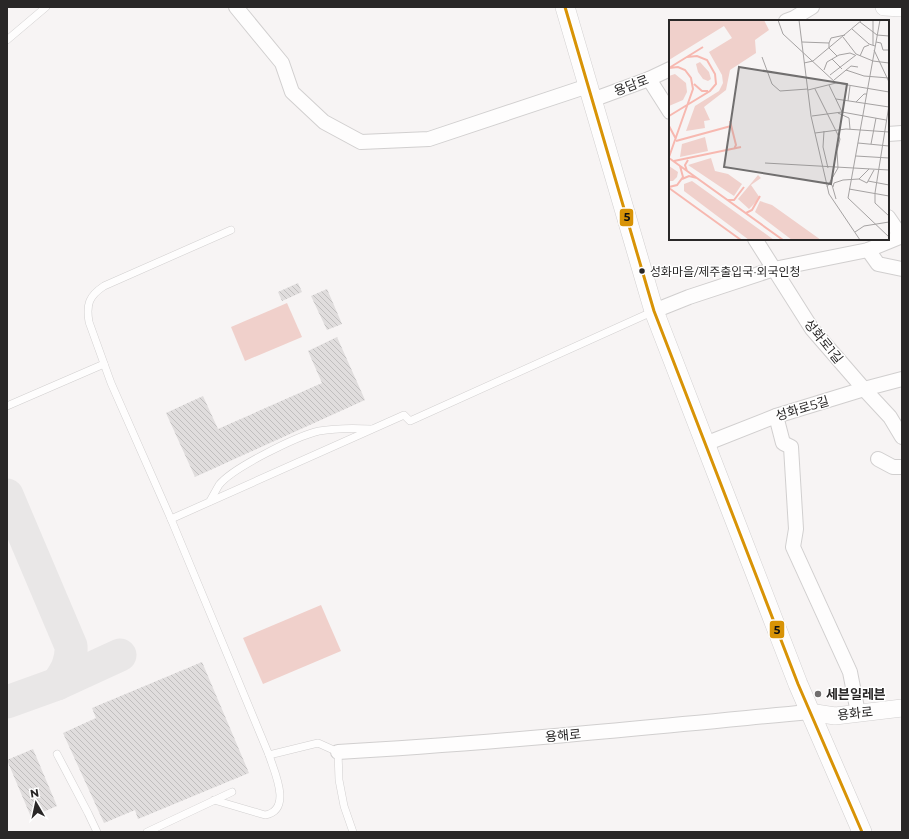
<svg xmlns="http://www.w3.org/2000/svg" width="909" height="839" viewBox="0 0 909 839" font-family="Montserrat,'Noto Sans KR',sans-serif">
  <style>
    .park { fill: #f0d0cb }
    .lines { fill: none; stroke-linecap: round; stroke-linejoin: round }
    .taxiway { stroke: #e9e7e7; stroke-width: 33 }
    .building { fill: url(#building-back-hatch) }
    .service-casing { stroke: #d1cfcf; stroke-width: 8 }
    .minor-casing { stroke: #d1cfcf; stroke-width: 16 }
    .tertiary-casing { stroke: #d1cfcf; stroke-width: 18 }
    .secondary-casing { stroke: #d1cfcf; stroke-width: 20 }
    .service { stroke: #fefdfd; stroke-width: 7 }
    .minor { stroke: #fefdfd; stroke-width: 14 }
    .tertiary { stroke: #fefdfd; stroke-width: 17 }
    .secondary { stroke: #fefdfd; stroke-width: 19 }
    .bus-1-casing { stroke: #fff; stroke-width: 6 }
    .bus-1 { stroke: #d89306; stroke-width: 3 }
    .bus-dot { fill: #292727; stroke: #fff; stroke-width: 1.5 }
    .poi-dot { fill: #716f6f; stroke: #fff; stroke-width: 1.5 }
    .labels { text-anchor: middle; stroke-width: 3; stroke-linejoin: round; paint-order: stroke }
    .bus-label { font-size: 12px; fill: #292727; stroke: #fff; text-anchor: start }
    .street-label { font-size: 13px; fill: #292727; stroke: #fff }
    .poi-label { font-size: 13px; font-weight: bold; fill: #292727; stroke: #fff; text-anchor: start }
    .inset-river { fill: none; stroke: #f7b8b0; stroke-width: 2 }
    .inset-road { fill: none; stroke: #a5a2a2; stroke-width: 1 }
    .view { fill: #716f6f; fill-opacity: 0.15; stroke: #716f6f; stroke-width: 2 }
    .inset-edge { fill: none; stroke: #292727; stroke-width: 2 }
    .line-badge { stroke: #fff; stroke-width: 1.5 }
    .pale-badge-label { font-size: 11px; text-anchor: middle; font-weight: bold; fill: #111 }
  </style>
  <defs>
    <pattern id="building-back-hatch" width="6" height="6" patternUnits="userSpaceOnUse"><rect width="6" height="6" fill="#e0dddd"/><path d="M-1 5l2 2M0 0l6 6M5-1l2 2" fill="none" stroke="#c0bebe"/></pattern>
  </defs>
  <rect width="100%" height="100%" fill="#f7f4f4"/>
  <g class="park">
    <polygon points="287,303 302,337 245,361 231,327"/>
    <polygon points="321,605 341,651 263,684 243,638"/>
  </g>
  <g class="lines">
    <g class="taxiway">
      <path d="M7 495 71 646C72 661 66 672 57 684"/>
      <polyline points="7,702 57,684 120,655"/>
    </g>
  </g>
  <g class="building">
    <polygon points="298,283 302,292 282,301 278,292"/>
    <polygon points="327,289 342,324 327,330 311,296"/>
    <polygon points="337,337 365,400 195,477 166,413 203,396 218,429 322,383 308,351"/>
    <polygon points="202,662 249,773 138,819 135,810 104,823 63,733 96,718 92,708"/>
    <polygon points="33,749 57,806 31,817 7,760"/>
  </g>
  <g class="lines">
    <g class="service-casing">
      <g id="service">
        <polyline points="7,40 46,7"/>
        <path d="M231 230 104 286C89 296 86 304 89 322L111 383 171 519 269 755 318 743 338 752 339 780 344 806 353 832"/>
        <polyline points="7,406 104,364"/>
        <path d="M210 501C213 496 216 490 219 485 232 468 297 436 319 431 336 428 354 428 371 429"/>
        <polyline points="171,519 404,415 410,421 654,311"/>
        <polyline points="57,754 88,813 97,832"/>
        <path d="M214 800 265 815C293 810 274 771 269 755"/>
        <polyline points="147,832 232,792"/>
      </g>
    </g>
    <g class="minor-casing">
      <g id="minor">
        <polyline points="236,7 282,63 292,92 324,122 361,142 429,139 588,86"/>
        <polyline points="786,21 794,18 812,7"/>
        <polyline points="649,79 670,112"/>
        <polyline points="592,100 649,79 670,69"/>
        <polyline points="888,134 902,133"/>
        <polyline points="888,217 901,236"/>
        <polyline points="755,239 812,329 864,389 890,417 902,437"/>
        <polyline points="868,250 878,264 902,269"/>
        <polyline points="654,311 689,297 774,269 868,250 902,236"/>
        <polyline points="776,416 783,443 791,447 796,529 793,547 850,672 858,713"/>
        <polyline points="705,444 776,416 864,389 902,379"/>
        <polyline points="878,459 893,467 902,467"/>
        <path d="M338 752C496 743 652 727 809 712"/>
      </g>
    </g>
    <g class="tertiary-casing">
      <g id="tertiary">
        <polyline points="884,7 902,8"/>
        <polyline points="809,712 835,716 902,708"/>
      </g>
    </g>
    <g class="secondary-casing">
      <polyline id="secondary" points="565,7 654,311 798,684 862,832"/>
    </g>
    <use href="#service" class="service"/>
    <use href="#minor" class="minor"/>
    <use href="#tertiary" class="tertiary"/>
    <use href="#secondary" class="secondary"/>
    <g class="bus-1-casing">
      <polyline id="bus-1" points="565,7 654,311 798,684 862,832"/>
    </g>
    <use href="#bus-1" class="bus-1"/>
  </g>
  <circle class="bus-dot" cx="642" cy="271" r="3.5"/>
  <circle class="poi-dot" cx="818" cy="694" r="4"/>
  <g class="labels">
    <g class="bus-label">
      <text x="650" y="276">성화마을/제주출입국·외국인청</text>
    </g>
    <g class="street-label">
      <text transform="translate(631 85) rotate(-21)" y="5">용담로</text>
      <text transform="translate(824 341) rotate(51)" y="5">성화로1길</text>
      <text transform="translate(802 408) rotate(-17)" y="5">성화로5길</text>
      <text transform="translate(855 713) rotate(-6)" y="5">용화로</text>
      <text transform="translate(563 735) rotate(-5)" y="5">용해로</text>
    </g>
    <g class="poi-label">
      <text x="826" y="699">세븐일레븐</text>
    </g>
  </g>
  <g transform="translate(669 20)">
    <rect width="220" height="220" fill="#f7f4f4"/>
    <path d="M2 0H95L100 10 86 20 87 33 61 50 57 70 35 87 41 100 35 101 36 108 17 111 26 86 50 71 54 63 53 55 40 32 63 18 55 6 0 40V2ZM31 42 40 52 42 59 39 61 34 59 29 52 27 44ZM6 54 17 63 18 72 14 80 0 86V56ZM36 117 39 131 11 137 13 124ZM42 138 46 151 59 154 73 164 65 176 19 145ZM0 146 9 152 8 157 4 161H0ZM89 155 92 158 82 165 91 178 80 189 69 179ZM23 161 105 220H80L15 171V164ZM91 181 103 185 152 220H123L86 192Z" fill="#f0d0cb"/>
    <path class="inset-river" d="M0 48 9 47 16 50 22 58 24 69 0 137M0 48 34 27M25 64 33 71H39M0 96 41 71 47 64 46 54 38 40 28 36 18 37M61 101 67 125 65 129M0 106 7 119M7 121 62 106M0 138 114 220M5 141 72 127M18 151 16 145 19 140M13 159 20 156 28 158M0 167 8 165 14 157 11 146M0 168 72 220M59 180H65L75 167M77 193 83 190 91 176"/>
    <path class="inset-road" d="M109 0 114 14 167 63M130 0 142 96 160 174 191 220M204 0V25M211 0 179 178 220 217M191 2 208 15 220 16M183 9 200 24 206 26M174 17 187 34 204 41 220 43M133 22 160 23M207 22 212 23 214 30H220M205 30 220 62M168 36 160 28V23L162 18 176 15M191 36 195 27 200 25M93 37 103 64 111 71 139 69M163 39 173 49M135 43 144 41 193 0M155 50 158 42 170 35 181 33 186 35M177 50 195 56 220 58M161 55 187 35M165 60 182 46 189 47M160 65 173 92M146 69 171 119 168 131 169 148 158 167M139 70 167 63 220 72M167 79 220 87M179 81 181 66M187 82 195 74H198M220 85 206 173V183L220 196M169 93 180 98 181 109M143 96 173 92 217 100M155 111 154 127 159 148M146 113 177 109 220 112M189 123 220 126M202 124 207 98M187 136 220 138M96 143 220 150M190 159 198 163 199 161 220 165M199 161 205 150M163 165 167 179M164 167 165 163 174 160 190 159 200 149M180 169 220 176M186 212 195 206 220 202"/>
    <path class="view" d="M70 47 178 64 162 164 55 147Z"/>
    <rect width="220" height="220" class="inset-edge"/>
  </g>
  <g class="line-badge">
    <rect x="619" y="208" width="15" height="19" rx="4" fill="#d89306"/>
    <rect x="769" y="620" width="16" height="19" rx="4" fill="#d89306"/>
  </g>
  <g class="pale-badge-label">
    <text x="627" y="221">5</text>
    <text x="777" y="634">5</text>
  </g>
  <rect width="909" height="839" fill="none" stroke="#292727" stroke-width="16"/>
  <g transform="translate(36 803) rotate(351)" stroke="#ffffff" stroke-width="3" paint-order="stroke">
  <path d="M0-3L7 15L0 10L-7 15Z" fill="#292727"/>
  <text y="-6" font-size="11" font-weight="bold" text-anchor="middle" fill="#292727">N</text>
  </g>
</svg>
